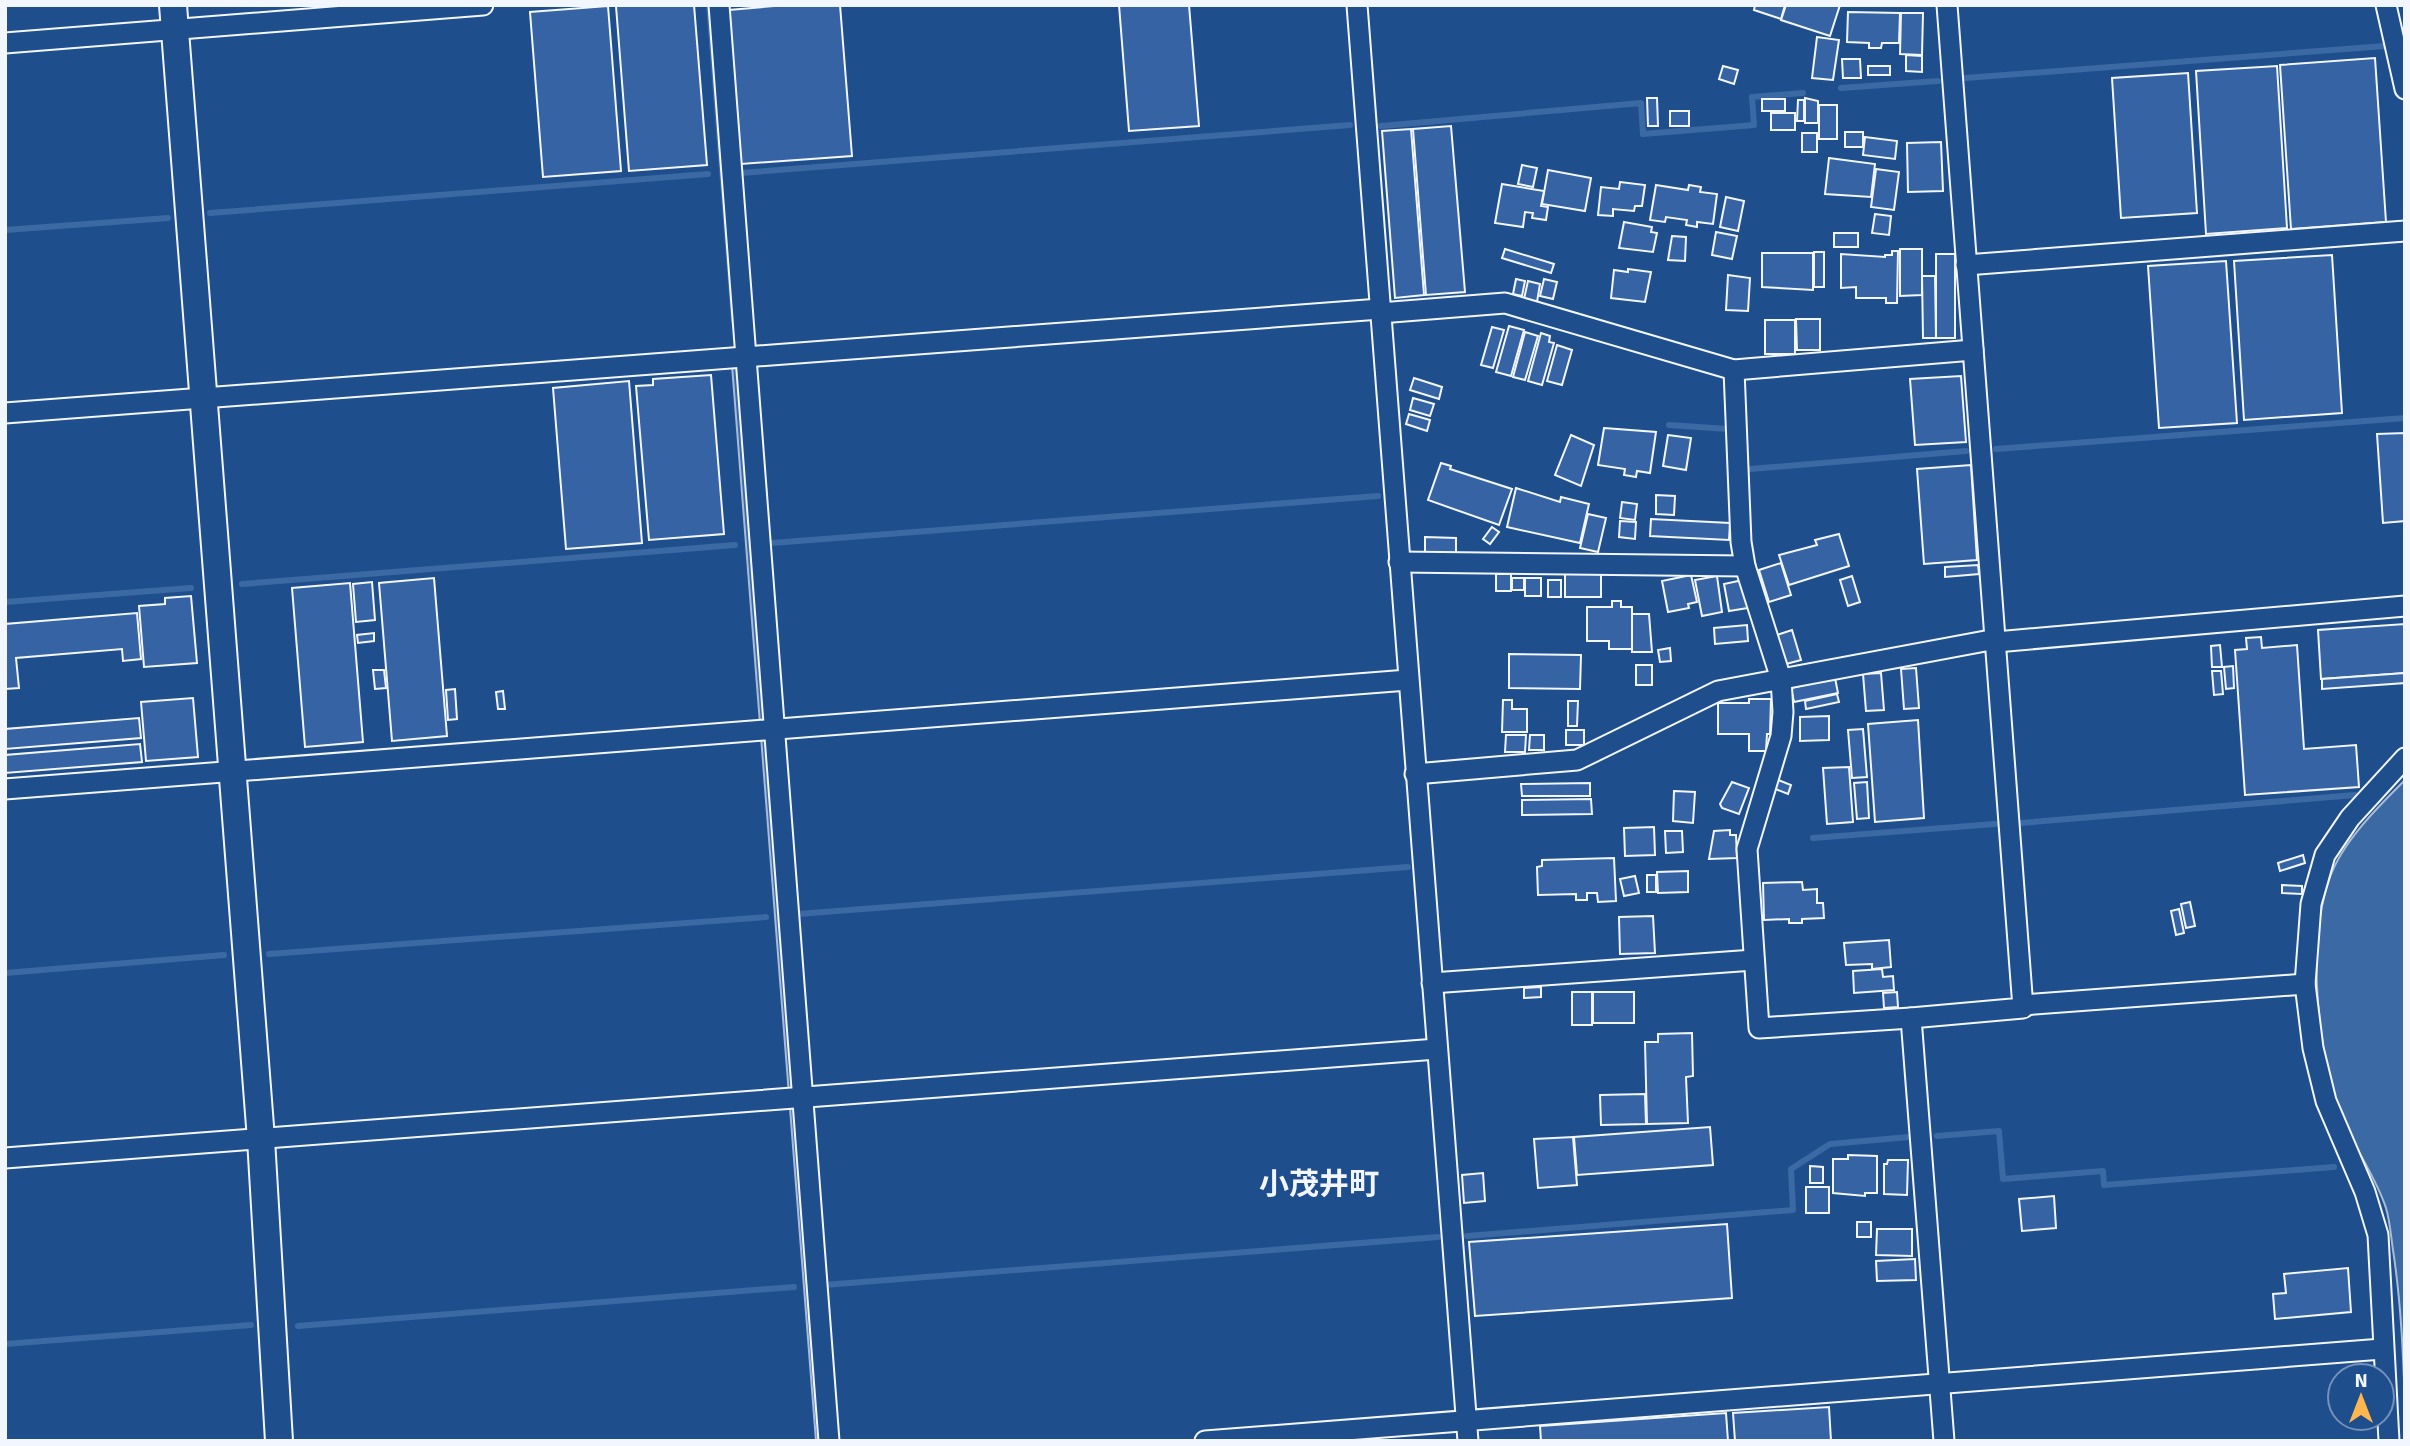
<svg xmlns="http://www.w3.org/2000/svg" width="2410" height="1446" viewBox="0 0 2410 1446" font-family="Signika,'Noto Sans JP',sans-serif">
  <style>
    .water { fill: #3b69a3; stroke: #a8bbd7; stroke-width: 2 }
    .lines { fill: none; stroke-linecap: round; stroke-linejoin: round }
    .stream { stroke: #3b69a3; stroke-width: 6 }
    .building { fill: #3563a3; stroke: #f2f6ff; stroke-width: 2 }
    .street-casing { stroke: #f2f6ff; stroke-width: 23 }
    .secondary-casing { stroke: #f2f6ff; stroke-width: 30 }
    .street { stroke: #1f4e8c; stroke-width: 19 }
    .secondary { stroke: #1f4e8c; stroke-width: 26 }
    .labels { text-anchor: middle; stroke-width: 5; stroke-linejoin: round; paint-order: stroke }
    .quarter-label { font-size: 30px; font-weight: bold; fill: #f2f6ff; stroke: #1f4e8c }
  </style>
  <rect width="100%" height="100%" fill="#1f4e8c"/>
  <g class="water">
    <polygon points="739,364 822,1441 816,1441 732,365"/>
    <path d="M2405 780V1404C2403 1352 2401 1302 2393 1250 2391 1237 2390 1221 2386 1208 2376 1177 2354 1148 2342 1117 2317 1052 2306 944 2330 877 2343 841 2378 807 2405 780Z"/>
  </g>
  <g class="lines">
    <g class="stream">
      <polyline points="709,5 734,321"/>
      <polyline points="1965,78 2385,46"/>
      <polyline points="1841,88 1938,81"/>
      <polyline points="1381,126 1641,103 1643,134 1754,125 1752,97 1803,93"/>
      <polyline points="741,173 1350,125"/>
      <polyline points="210,213 708,174"/>
      <polyline points="5,230 168,218"/>
      <polyline points="1669,425 1728,429"/>
      <polyline points="1996,449 2405,418"/>
      <polyline points="1750,469 1966,451"/>
      <polyline points="772,543 1378,496"/>
      <polyline points="242,584 735,545"/>
      <polyline points="5,602 191,588"/>
      <polyline points="2021,823 2355,795"/>
      <polyline points="1813,838 1995,824"/>
      <polyline points="798,914 1408,867"/>
      <polyline points="269,954 766,917"/>
      <polyline points="5,973 224,955"/>
      <polyline points="1937,1136 1999,1131 2003,1179 2103,1171 2104,1185 2334,1167"/>
      <polyline points="1467,1236 1793,1210 1791,1169 1830,1144 1909,1137"/>
      <polyline points="824,1285 1438,1237"/>
      <polyline points="298,1326 794,1287"/>
      <polyline points="5,1344 251,1325"/>
    </g>
  </g>
  <g class="building">
    <polygon points="694,5 707,165 629,171 616,6"/>
    <polygon points="786,5 840,5 852,156 741,164 729,10"/>
    <polygon points="1119,5 1189,5 1199,126 1129,131"/>
    <polygon points="1755,5 1785,5 1781,19 1754,10"/>
    <polygon points="1786,5 1840,5 1830,36 1781,20"/>
    <polygon points="608,6 621,171 543,177 530,12"/>
    <polygon points="1848,12 1900,13 1899,43 1882,43 1881,48 1869,48 1869,43 1847,42"/>
    <polygon points="1901,13 1923,13 1922,55 1900,54"/>
    <polygon points="1817,37 1839,40 1833,80 1812,78"/>
    <polygon points="1906,55 1922,56 1922,72 1906,71"/>
    <polygon points="2375,58 2386,222 2291,229 2280,65"/>
    <polygon points="1842,59 1860,59 1861,78 1843,78"/>
    <polygon points="1723,66 1738,70 1734,84 1719,79"/>
    <rect x="1868" y="66" width="22" height="9"/>
    <polygon points="2277,66 2287,228 2206,234 2196,71"/>
    <polygon points="2188,73 2197,213 2121,218 2112,78"/>
    <polygon points="1647,98 1657,98 1658,126 1648,126"/>
    <polygon points="1805,98 1818,101 1818,123 1805,123"/>
    <rect x="1762" y="99" width="23" height="12"/>
    <polygon points="1798,100 1804,100 1804,121 1797,121"/>
    <rect x="1819" y="105" width="18" height="34"/>
    <rect x="1670" y="111" width="19" height="15"/>
    <rect x="1771" y="113" width="24" height="17"/>
    <polygon points="1451,126 1465,292 1426,295 1413,129"/>
    <polygon points="1411,129 1424,295 1395,298 1382,131"/>
    <rect x="1845" y="132" width="18" height="15"/>
    <rect x="1802" y="133" width="15" height="19"/>
    <polygon points="1865,137 1897,141 1895,159 1863,155"/>
    <polygon points="1941,142 1943,191 1908,192 1907,143"/>
    <polygon points="1829,158 1875,164 1871,197 1825,194"/>
    <polygon points="1522,165 1537,168 1533,187 1518,184"/>
    <polygon points="1876,169 1899,172 1894,210 1871,207"/>
    <polygon points="1548,170 1591,178 1585,211 1542,204"/>
    <polygon points="1620,182 1645,185 1642,206 1635,206 1634,211 1613,209 1613,216 1598,215 1601,187 1619,189"/>
    <polygon points="1502,184 1544,191 1541,206 1548,207 1546,220 1532,218 1533,213 1525,212 1523,227 1495,223"/>
    <polygon points="1656,185 1688,190 1689,185 1701,187 1700,192 1717,194 1713,224 1697,222 1697,227 1686,225 1687,220 1666,217 1665,222 1650,220"/>
    <polygon points="1726,197 1744,201 1738,231 1720,227"/>
    <polygon points="1875,214 1891,216 1889,235 1872,233"/>
    <polygon points="1624,222 1652,227 1651,232 1657,233 1653,252 1619,248"/>
    <polygon points="1716,232 1737,236 1732,259 1712,255"/>
    <rect x="1834" y="233" width="24" height="14"/>
    <polygon points="1672,236 1686,237 1685,261 1668,260"/>
    <polygon points="1505,249 1554,264 1551,273 1502,258"/>
    <polygon points="1900,249 1922,249 1922,295 1900,296"/>
    <polygon points="1892,251 1898,251 1897,303 1886,303 1886,298 1856,298 1856,287 1841,288 1841,254 1885,257 1885,255 1892,255"/>
    <rect x="1814" y="252" width="10" height="35"/>
    <polygon points="1762,253 1813,253 1813,290 1762,287"/>
    <rect x="1936" y="254" width="19" height="84"/>
    <polygon points="2332,255 2342,413 2244,420 2234,261"/>
    <polygon points="2226,261 2237,423 2159,428 2148,266"/>
    <polygon points="1628,269 1651,272 1645,302 1611,298 1614,270 1628,272"/>
    <polygon points="1728,275 1750,278 1748,311 1726,310"/>
    <polygon points="1922,276 1935,276 1936,338 1923,338"/>
    <polygon points="1516,279 1525,281 1522,296 1513,294"/>
    <polygon points="1544,279 1557,282 1553,299 1540,296"/>
    <polygon points="1528,281 1540,284 1537,302 1524,299"/>
    <polygon points="1796,319 1820,319 1820,350 1797,350"/>
    <rect x="1765" y="320" width="30" height="34"/>
    <polygon points="1509,326 1524,330 1511,376 1496,372"/>
    <polygon points="1492,327 1504,330 1493,368 1481,365"/>
    <polygon points="1525,332 1538,336 1525,380 1513,377"/>
    <polygon points="1541,333 1550,336 1549,342 1554,343 1542,385 1528,381"/>
    <polygon points="1557,345 1572,350 1562,385 1547,381"/>
    <polygon points="711,375 724,534 649,540 636,386 653,385 653,379"/>
    <polygon points="1961,376 1966,442 1915,445 1910,379"/>
    <polygon points="1414,378 1442,387 1439,399 1410,390"/>
    <polygon points="629,381 642,543 566,549 553,388"/>
    <polygon points="1413,398 1434,404 1430,416 1410,410"/>
    <polygon points="1409,414 1430,420 1427,431 1406,424"/>
    <polygon points="1604,428 1656,432 1650,473 1637,471 1636,477 1624,475 1625,469 1598,465"/>
    <polygon points="2405,433 2405,521 2383,523 2377,434"/>
    <polygon points="1571,435 1594,445 1581,486 1555,475"/>
    <polygon points="1668,435 1691,438 1686,470 1663,466"/>
    <polygon points="1441,463 1451,466 1450,469 1512,489 1499,525 1428,500"/>
    <polygon points="1971,465 1977,560 1924,564 1917,469"/>
    <polygon points="1516,488 1560,502 1561,497 1589,504 1580,543 1507,527"/>
    <polygon points="1656,495 1675,496 1674,515 1656,514"/>
    <polygon points="1622,502 1637,504 1635,520 1620,518"/>
    <polygon points="1588,514 1606,518 1598,552 1580,548"/>
    <polygon points="1651,519 1730,523 1729,540 1650,536"/>
    <polygon points="1620,521 1636,522 1635,539 1619,537"/>
    <polygon points="1492,527 1499,532 1490,544 1483,539"/>
    <polygon points="1839,534 1849,566 1789,585 1779,555 1817,545 1815,540"/>
    <polygon points="1425,537 1456,538 1456,556 1425,556"/>
    <polygon points="1781,563 1791,595 1769,602 1759,570"/>
    <polygon points="1978,565 1979,574 1945,577 1945,567"/>
    <rect x="1565" y="572" width="36" height="25"/>
    <rect x="1496" y="574" width="15" height="17"/>
    <polygon points="1691,575 1697,602 1688,604 1689,608 1668,612 1662,581"/>
    <polygon points="1717,576 1722,612 1702,616 1695,580"/>
    <polygon points="1852,576 1860,602 1848,606 1840,580"/>
    <polygon points="434,578 447,736 392,741 379,583"/>
    <rect x="1512" y="578" width="12" height="12"/>
    <rect x="1525" y="578" width="16" height="18"/>
    <rect x="1548" y="580" width="13" height="17"/>
    <polygon points="1743,580 1748,608 1729,611 1724,584"/>
    <polygon points="372,582 375,620 356,622 353,584"/>
    <polygon points="350,583 363,742 305,747 292,588"/>
    <polygon points="191,596 197,663 144,667 139,606 165,604 165,598"/>
    <polygon points="1612,601 1621,601 1621,607 1632,607 1632,649 1609,649 1609,641 1587,641 1587,607 1612,607"/>
    <polygon points="137,613 141,659 123,661 122,649 16,658 19,688 5,689 5,624"/>
    <polygon points="1632,614 1649,614 1652,652 1632,652"/>
    <polygon points="2405,624 2405,673 2321,679 2318,630"/>
    <polygon points="1747,625 1748,641 1715,644 1714,628"/>
    <polygon points="1792,630 1801,660 1786,664 1777,635"/>
    <polygon points="374,633 374,641 358,643 357,635"/>
    <polygon points="2261,637 2262,648 2297,645 2304,749 2356,745 2359,787 2245,795 2235,650 2247,649 2246,638"/>
    <polygon points="2220,645 2222,667 2212,667 2211,646"/>
    <polygon points="1670,648 1671,661 1660,662 1658,650"/>
    <polygon points="1509,654 1581,655 1580,689 1509,688"/>
    <rect x="1636" y="665" width="16" height="20"/>
    <polygon points="2233,666 2234,688 2226,689 2224,667"/>
    <polygon points="1916,668 1919,708 1904,709 1901,669"/>
    <polygon points="373,670 384,670 386,688 375,689"/>
    <polygon points="2212,671 2221,671 2223,694 2214,695"/>
    <polygon points="1881,673 1884,710 1866,711 1863,674"/>
    <polygon points="2405,673 2405,683 2322,689 2322,679"/>
    <polygon points="1835,678 1838,693 1794,702 1791,688"/>
    <polygon points="455,689 457,719 448,720 446,690"/>
    <polygon points="503,691 505,709 498,709 496,692"/>
    <polygon points="1837,694 1839,702 1806,709 1805,701"/>
    <polygon points="193,698 198,757 146,761 141,702"/>
    <polygon points="1749,699 1771,699 1770,734 1767,734 1766,751 1749,751 1749,734 1718,734 1718,703 1749,703"/>
    <polygon points="1503,700 1512,700 1512,709 1527,709 1527,732 1502,732"/>
    <polygon points="1568,701 1578,701 1577,726 1568,726"/>
    <polygon points="1829,716 1829,740 1800,741 1800,717"/>
    <polygon points="139,718 141,738 5,749 5,729"/>
    <polygon points="1918,720 1924,818 1875,822 1868,724"/>
    <polygon points="1863,729 1867,777 1852,778 1848,730"/>
    <rect x="1566" y="730" width="18" height="15"/>
    <polygon points="1506,735 1526,735 1525,752 1505,752"/>
    <polygon points="1530,735 1544,735 1544,750 1529,750"/>
    <polygon points="140,744 142,762 5,773 5,755"/>
    <polygon points="1849,767 1853,822 1827,824 1823,768"/>
    <polygon points="1776,779 1791,785 1788,794 1773,788"/>
    <polygon points="1732,782 1749,788 1739,814 1722,808 1720,804"/>
    <polygon points="1867,782 1869,818 1857,819 1854,783"/>
    <polygon points="1590,783 1590,796 1522,796 1521,784"/>
    <polygon points="1674,791 1695,792 1693,823 1673,821"/>
    <polygon points="1591,799 1592,814 1522,815 1522,800"/>
    <polygon points="1654,827 1655,855 1625,856 1624,828"/>
    <polygon points="1730,830 1730,835 1736,835 1737,858 1709,859 1714,831"/>
    <polygon points="1665,831 1682,831 1683,852 1666,853"/>
    <polygon points="2303,855 2305,863 2280,871 2278,863"/>
    <polygon points="1614,858 1616,901 1598,902 1597,893 1587,893 1587,900 1576,900 1576,894 1538,895 1537,867 1542,866 1542,860"/>
    <polygon points="1688,871 1688,892 1658,893 1657,872"/>
    <rect x="1647" y="875" width="9" height="17"/>
    <polygon points="1635,876 1639,893 1624,896 1620,879"/>
    <polygon points="1802,882 1803,890 1817,889 1817,903 1823,903 1824,918 1802,919 1802,923 1789,923 1789,919 1764,920 1763,883"/>
    <polygon points="2282,885 2302,886 2302,894 2282,893"/>
    <polygon points="2190,902 2195,926 2186,928 2181,904"/>
    <polygon points="2179,909 2184,933 2176,935 2171,911"/>
    <polygon points="1653,916 1655,953 1620,954 1619,917"/>
    <polygon points="1889,940 1891,967 1872,969 1872,964 1846,965 1844,943"/>
    <polygon points="1882,969 1883,977 1893,976 1894,990 1854,993 1853,971"/>
    <polygon points="1541,987 1541,997 1524,998 1524,988"/>
    <rect x="1572" y="992" width="20" height="33"/>
    <rect x="1593" y="992" width="41" height="31"/>
    <polygon points="1897,992 1898,1007 1884,1008 1883,993"/>
    <polygon points="1692,1033 1693,1076 1686,1077 1688,1123 1647,1124 1645,1042 1658,1042 1658,1034"/>
    <polygon points="1645,1094 1646,1124 1601,1125 1600,1095"/>
    <polygon points="1710,1127 1713,1165 1577,1175 1574,1137"/>
    <polygon points="1573,1137 1577,1185 1538,1188 1534,1139"/>
    <polygon points="1848,1155 1877,1156 1877,1193 1865,1193 1865,1196 1833,1193 1833,1159 1848,1159"/>
    <polygon points="1888,1160 1908,1160 1907,1195 1884,1194 1884,1164 1887,1164"/>
    <polygon points="1810,1166 1823,1167 1823,1183 1810,1183"/>
    <polygon points="1483,1173 1485,1201 1464,1203 1462,1175"/>
    <rect x="1806" y="1187" width="23" height="26"/>
    <polygon points="2054,1196 2056,1228 2022,1231 2019,1199"/>
    <rect x="1857" y="1222" width="14" height="15"/>
    <polygon points="1727,1224 1732,1298 1475,1316 1469,1242"/>
    <polygon points="1877,1229 1912,1229 1912,1256 1876,1255"/>
    <polygon points="1915,1259 1916,1280 1877,1281 1876,1261"/>
    <polygon points="2348,1268 2351,1312 2275,1319 2273,1294 2286,1293 2284,1274"/>
    <polygon points="1829,1407 1831,1441 1735,1441 1733,1413"/>
    <polygon points="1726,1413 1728,1441 1541,1441 1540,1426"/>
  </g>
  <g class="lines">
    <g class="street-casing">
      <g id="street">
        <polyline points="719,5 829,1441"/>
        <polyline points="1357,5 1468,1441"/>
        <polyline points="2386,5 2405,89"/>
        <polyline points="5,43 483,5"/>
        <polyline points="1966,265 2405,231"/>
        <polyline points="1380,313 1505,303 1734,370 1973,350"/>
        <polyline points="1734,370 1741,542 1745,566 1781,679 1783,712 1781,736 1747,849 1759,1028 1911,1018"/>
        <polyline points="5,413 1380,309"/>
        <polyline points="1399,562 1745,566"/>
        <polyline points="1996,642 2405,606"/>
        <polyline points="1415,774 1577,760 1718,691 1996,639"/>
        <polyline points="5,789 1408,680"/>
        <polyline points="1432,983 1754,960"/>
        <polyline points="2022,1005 2305,984"/>
        <polyline points="5,1158 1437,1049"/>
        <polyline points="1205,1441 2382,1349"/>
        <polyline points="1944,1441 1911,1018 2023,1008 1947,5"/>
        <polyline points="2389,1441 2378,1235 2365,1192 2326,1101 2313,1048 2305,984 2311,904 2325,855 2350,818 2405,758"/>
      </g>
    </g>
    <g class="secondary-casing">
      <polyline id="secondary" points="173,5 261,1139 279,1441"/>
    </g>
    <use href="#street" class="street"/>
    <use href="#secondary" class="secondary"/>
  </g>
  <g class="labels">
    <g class="quarter-label">
      <text x="1319" y="1194">小茂井町</text>
    </g>
  </g>
  <rect width="2410" height="1446" fill="none" stroke="#f2f6ff" stroke-width="14"/>
  <g transform="translate(2361 1397)"><circle r="33" fill="#1f4e8c" stroke="#7391ba" stroke-width="2"/>
  <path d="M0-5L12 26L0 18L-12 26Z" fill="#ffb74d"/>
  <text y="-10" font-size="19" font-weight="bold" text-anchor="middle" fill="#f2f6ff">N</text>
  </g>
</svg>
